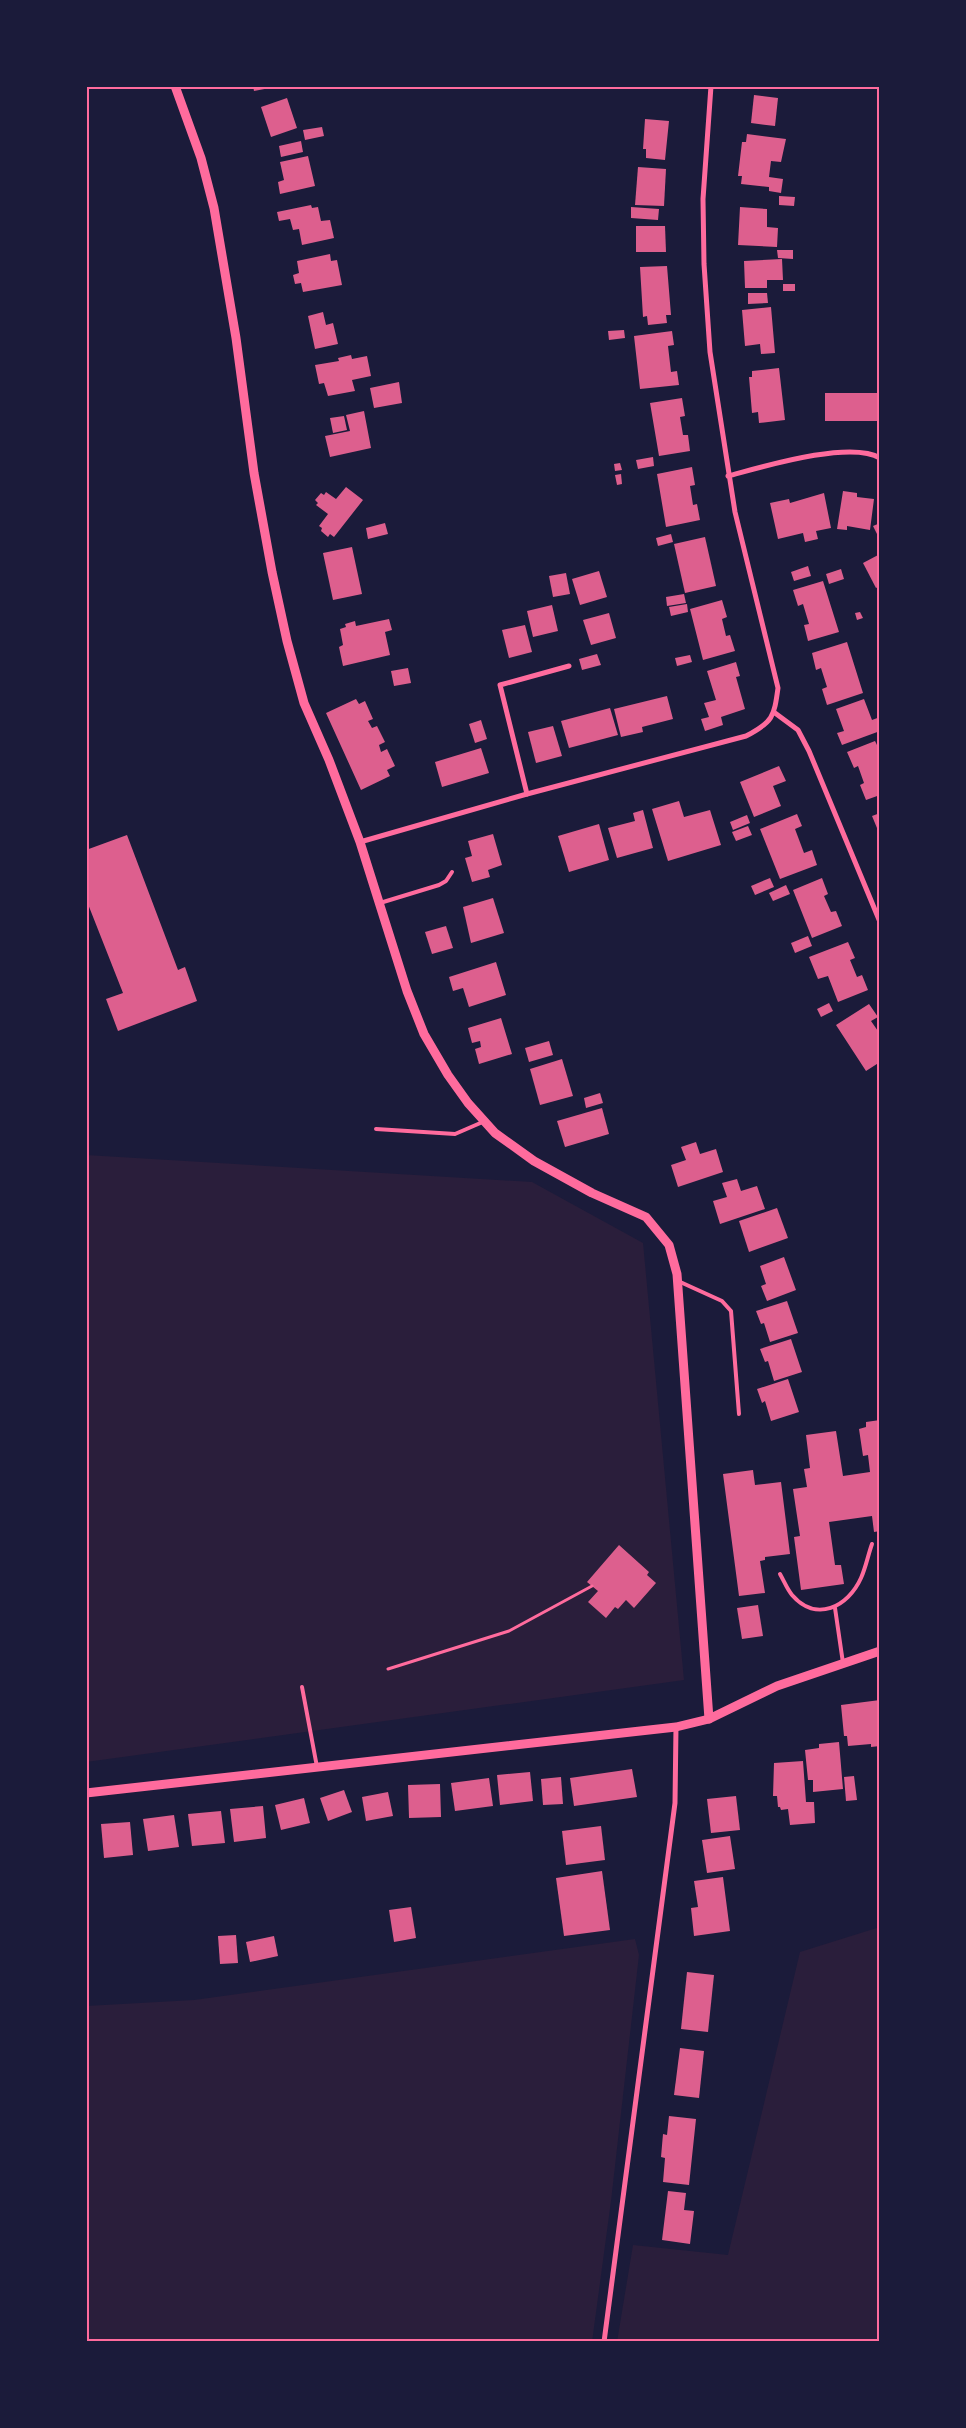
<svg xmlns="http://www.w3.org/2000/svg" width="966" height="2428" viewBox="0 0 966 2428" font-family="Manrope,sans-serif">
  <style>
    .green { fill: #2a1e3b }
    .building { fill: #dd5f8e }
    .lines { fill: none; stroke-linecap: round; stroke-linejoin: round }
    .path { stroke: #ff6b9d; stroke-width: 3 }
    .service { stroke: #ff6b9d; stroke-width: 4 }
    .minor { stroke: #ff6b9d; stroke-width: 5 }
    .tertiary { stroke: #ff6b9d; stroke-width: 9 }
    .neatline { fill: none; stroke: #ff6b9d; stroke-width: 2 }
  </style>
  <rect width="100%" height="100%" fill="#1b1b3a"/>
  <g class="green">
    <polygon points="86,1155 532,1182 643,1243 684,1680 86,1762"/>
    <polygon points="880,1927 880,2342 617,2342 633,2245 728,2255 800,1952"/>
    <polygon points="635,1939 639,1955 611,2201 592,2342 86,2342 86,2006 194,2000"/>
  </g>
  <g class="building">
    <polygon points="253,86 275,86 275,87 254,91"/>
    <polygon points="754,95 778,98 775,126 751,123"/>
    <polygon points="287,98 297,128 271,137 261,107"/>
    <polygon points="645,119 669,121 665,160 646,158 646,149 643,149"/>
    <polygon points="322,127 324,136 305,140 303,130"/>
    <polygon points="747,134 786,139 781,162 771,161 769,177 783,179 781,193 769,191 769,187 741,184 742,176 738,176 742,142 746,142"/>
    <polygon points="301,141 303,152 281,157 279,146"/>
    <polygon points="308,156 315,186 280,194 278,182 284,180 280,162"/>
    <polygon points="638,167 666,169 664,206 635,205"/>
    <polygon points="779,196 795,197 794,206 779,205"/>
    <polygon points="311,205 312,208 318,207 321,221 330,220 334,238 302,245 299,229 293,230 290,219 279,221 277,212"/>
    <polygon points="631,207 659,209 658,220 631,218"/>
    <polygon points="740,207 767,209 767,227 778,228 777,247 738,245"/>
    <polygon points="636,226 665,226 666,252 636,252"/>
    <polygon points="777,250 793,250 793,259 778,258"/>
    <polygon points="330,254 331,261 337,260 342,285 303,292 301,283 295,284 293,275 299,273 297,261"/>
    <polygon points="782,259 783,280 767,280 767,288 745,288 744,261"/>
    <polygon points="667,266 671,315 666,315 667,323 648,325 647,316 643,317 640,267"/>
    <rect x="783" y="284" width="12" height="7"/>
    <polygon points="748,293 767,293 768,303 748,304"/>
    <polygon points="771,307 775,353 761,354 760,344 745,346 742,310"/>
    <polygon points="323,312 326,325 333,323 338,344 315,349 308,316"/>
    <polygon points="624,330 625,338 609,340 608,331"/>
    <polygon points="672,331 674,345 668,346 671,372 677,371 679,385 640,389 634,336"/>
    <polygon points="351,355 352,359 367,356 371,376 352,380 355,391 328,396 324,383 319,384 315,365 339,361 338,358"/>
    <polygon points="779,368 785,420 759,423 758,412 752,413 749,377 752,377 752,371"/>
    <polygon points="399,382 402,403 374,408 370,388"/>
    <rect x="825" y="393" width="54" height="28"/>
    <polygon points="682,398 685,416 680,417 683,435 688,435 690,451 659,456 650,403"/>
    <polygon points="364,411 371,448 330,457 325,436 350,431 346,415"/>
    <polygon points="344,416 347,430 333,433 330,418"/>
    <polygon points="653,457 654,466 638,469 636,460"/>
    <polygon points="620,463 622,470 615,471 614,464"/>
    <polygon points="692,467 695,485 690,486 693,505 697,504 700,520 666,527 657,474"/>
    <polygon points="621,474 622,484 617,485 615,475"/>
    <polygon points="346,487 363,500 334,537 330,534 328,537 321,531 322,528 319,526 328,514 316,505 318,503 315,500 321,493 324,495 326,492 336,499"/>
    <polygon points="843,491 857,493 857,497 874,499 870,530 847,526 847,530 837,529"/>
    <polygon points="824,493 831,528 816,531 818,539 805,542 803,533 778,539 770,503 789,499 790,503"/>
    <polygon points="385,523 388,534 368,539 366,528"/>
    <polygon points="880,523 880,540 873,526"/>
    <polygon points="671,534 673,542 658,546 656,538"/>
    <polygon points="705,537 716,586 685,593 674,544"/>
    <polygon points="352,547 362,594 333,600 323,553"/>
    <polygon points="880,554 880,586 876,588 863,563"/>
    <polygon points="808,566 811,576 794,581 791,572"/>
    <polygon points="841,569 844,579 829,584 826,574"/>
    <polygon points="599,571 607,597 580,605 572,579"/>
    <polygon points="566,573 570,594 553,597 549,576"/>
    <polygon points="823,581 839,632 808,641 804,625 809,624 803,604 798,606 793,590"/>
    <polygon points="684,594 686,603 667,606 666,597"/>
    <polygon points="722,600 727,617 722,619 726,636 730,635 735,651 703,660 690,609"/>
    <polygon points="687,604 688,612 671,616 669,607"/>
    <polygon points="552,605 558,631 533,637 527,611"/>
    <polygon points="860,612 863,618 857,620 855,613"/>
    <polygon points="609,613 616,638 591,645 583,620"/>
    <polygon points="389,619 392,630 385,632 390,655 343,666 339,647 343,645 340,629 346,627 345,624 355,621 356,626"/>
    <polygon points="525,625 532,652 509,658 502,630"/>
    <polygon points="847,642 863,693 827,705 822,689 827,687 821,668 816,670 812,653"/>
    <polygon points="597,654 601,665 582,670 579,659"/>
    <polygon points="690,655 692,662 677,666 675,658"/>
    <polygon points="736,662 740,676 736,677 745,709 721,717 723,725 705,731 701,719 709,717 704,703 716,700 707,671"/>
    <polygon points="408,668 411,683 394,686 391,671"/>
    <polygon points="667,696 673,719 642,727 643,732 621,737 614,709"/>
    <polygon points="356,699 359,704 365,701 373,719 368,721 372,728 377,726 385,742 379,745 381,752 387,749 395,766 387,770 390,776 361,790 326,713"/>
    <polygon points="864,699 872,720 880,717 880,731 842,745 837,733 844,731 836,709"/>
    <polygon points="610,708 618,735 569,748 561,721"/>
    <polygon points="481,720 487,739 475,743 469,724"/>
    <polygon points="553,726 562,756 536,763 528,732"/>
    <polygon points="875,741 877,745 880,744 880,795 866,800 860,785 864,783 858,766 854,768 847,752"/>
    <polygon points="481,748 489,773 442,787 435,762"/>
    <polygon points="779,766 786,781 773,786 781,806 754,817 740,782"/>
    <polygon points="679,801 684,817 710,810 721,845 668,861 652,809"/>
    <polygon points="643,810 653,848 617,858 608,828 635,821 633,813"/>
    <polygon points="880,813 880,827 877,828 872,816"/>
    <polygon points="797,814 802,826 795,829 804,853 812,850 817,865 780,879 760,829"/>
    <polygon points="747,815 750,823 733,830 730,822"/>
    <polygon points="599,824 609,860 569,872 558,836"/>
    <polygon points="748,826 752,835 736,841 732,832"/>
    <polygon points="493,834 502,865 488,870 490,877 472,882 465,858 472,856 468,841"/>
    <polygon points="127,835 178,970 185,967 197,1001 118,1031 106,999 123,993 86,899 86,850"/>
    <polygon points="770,878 774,887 755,895 751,886"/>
    <polygon points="822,878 828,894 824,896 831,912 836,911 842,926 812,938 793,890"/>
    <polygon points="786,885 790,894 773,901 769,893"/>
    <polygon points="493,898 504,933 471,943 463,907"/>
    <polygon points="446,926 453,948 432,954 425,932"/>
    <polygon points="808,936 812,946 795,953 791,943"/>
    <polygon points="848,942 855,958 850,960 857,977 862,975 868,990 838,1002 828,976 818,979 809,957"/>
    <polygon points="496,962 506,995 469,1007 463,988 453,991 449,977"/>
    <polygon points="829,1003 833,1011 821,1017 817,1009"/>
    <polygon points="869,1004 878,1017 871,1021 880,1034 880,1062 866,1071 836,1025"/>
    <polygon points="501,1018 512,1054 479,1064 475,1049 481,1047 480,1041 472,1043 468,1028"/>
    <polygon points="549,1041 553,1055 529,1062 525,1048"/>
    <polygon points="562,1059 573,1096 540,1105 530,1069"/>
    <polygon points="600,1093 603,1103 586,1108 584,1098"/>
    <polygon points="602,1108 609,1134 565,1147 557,1121"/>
    <polygon points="696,1142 700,1154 716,1149 723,1172 678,1187 671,1165 686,1160 681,1147"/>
    <polygon points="737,1179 741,1191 757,1186 765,1209 720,1224 713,1201 727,1197 722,1183"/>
    <polygon points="777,1208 788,1238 749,1252 739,1221"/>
    <polygon points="784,1257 796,1290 767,1301 761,1286 766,1284 760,1266"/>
    <polygon points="787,1301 798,1333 770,1342 764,1323 761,1324 756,1311"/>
    <polygon points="791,1339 802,1372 774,1381 768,1361 765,1362 760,1349"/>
    <polygon points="788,1379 799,1412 771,1421 765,1401 762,1403 757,1389"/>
    <polygon points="880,1420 880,1531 874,1532 872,1516 829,1522 835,1565 841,1565 844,1584 801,1590 794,1537 800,1536 793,1489 807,1487 804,1469 810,1468 806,1435 836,1431 843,1476 870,1472 868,1455 863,1456 859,1429 866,1427 866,1422"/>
    <polygon points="753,1470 755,1485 781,1482 790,1554 765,1557 765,1560 760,1561 765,1593 739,1596 723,1474"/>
    <polygon points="619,1545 649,1572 647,1575 656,1583 634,1608 626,1600 618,1609 615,1607 606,1618 588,1602 598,1591 587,1582"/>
    <polygon points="758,1605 763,1636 742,1639 737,1608"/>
    <polygon points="880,1700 880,1746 871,1747 871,1744 848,1746 847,1736 844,1736 841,1705"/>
    <polygon points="839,1742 843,1789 813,1792 813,1780 808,1780 805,1750 819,1748 819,1744"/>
    <polygon points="803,1761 806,1802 814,1802 815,1823 790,1825 788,1809 781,1810 780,1807 778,1807 777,1796 773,1796 774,1763"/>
    <polygon points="632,1769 637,1797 574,1806 570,1778"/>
    <polygon points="530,1772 533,1801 500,1805 497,1775"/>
    <polygon points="854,1776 857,1800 846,1801 844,1777"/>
    <polygon points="561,1777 563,1804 543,1805 541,1779"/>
    <polygon points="489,1778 493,1806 455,1811 451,1783"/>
    <polygon points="440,1784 441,1817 409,1818 408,1785"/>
    <polygon points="344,1790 352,1812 328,1821 320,1798"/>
    <polygon points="388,1792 393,1816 366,1821 362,1797"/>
    <polygon points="736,1796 740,1830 711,1833 707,1799"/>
    <polygon points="304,1798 310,1823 281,1830 275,1805"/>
    <polygon points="263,1806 266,1838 234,1842 230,1809"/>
    <polygon points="221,1811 225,1843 192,1846 188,1814"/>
    <polygon points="174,1815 179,1847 148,1851 143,1819"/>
    <polygon points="130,1822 133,1855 104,1858 101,1824"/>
    <polygon points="601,1826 605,1860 566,1865 562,1831"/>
    <polygon points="730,1836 735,1869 707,1873 702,1840"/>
    <polygon points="602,1871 610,1930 564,1936 556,1878"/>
    <polygon points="723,1877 730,1931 694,1936 691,1908 698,1907 694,1881"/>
    <polygon points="411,1907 416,1938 394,1942 389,1910"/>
    <polygon points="236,1935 238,1963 220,1964 218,1936"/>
    <polygon points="274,1936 278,1956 250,1962 246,1942"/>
    <polygon points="687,1972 714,1975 708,2032 681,2029"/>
    <polygon points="680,2048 704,2051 699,2098 674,2095"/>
    <polygon points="669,2116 696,2119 689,2185 663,2182 665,2158 661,2157 663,2134 667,2135"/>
    <polygon points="668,2191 686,2193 684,2210 694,2211 690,2244 662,2240"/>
  </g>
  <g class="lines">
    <polyline class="path" points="388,1669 509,1631 592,1586"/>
    <g class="service">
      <polyline points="380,903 439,885 446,881 452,872"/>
      <polyline points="376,1129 455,1134 485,1121"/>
      <polyline points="678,1281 722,1301 731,1311 739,1414"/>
      <path d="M780 1574C784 1581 787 1589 792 1595 816 1623 848 1607 861 1578 866 1567 868 1555 872 1544"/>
      <polyline points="835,1608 843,1663"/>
      <polyline points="302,1687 317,1767"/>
    </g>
    <g class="minor">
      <path d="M728 476C762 467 850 440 880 458"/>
      <polyline points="775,713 798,730 809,751 880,922"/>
      <polyline points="527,794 500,685 569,666"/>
      <path d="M360 842 527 794 746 736C773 722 774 717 778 688L735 512 710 352 704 264 703 199 711 86"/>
      <polyline points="604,2342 675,1803 676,1727"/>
    </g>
    <g class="tertiary">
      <polyline points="175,86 201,158 214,208 236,338 254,473 272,572 287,641 304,703 329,760 360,842 407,991 424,1034 448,1075 468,1103 495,1133 534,1161 592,1193 646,1217 669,1245 677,1274 709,1719"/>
      <polyline points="86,1793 676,1727 709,1719 777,1686 880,1651"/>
    </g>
  </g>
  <rect width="966" height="2428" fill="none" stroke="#1b1b3a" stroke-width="175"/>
  <rect x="88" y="88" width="790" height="2252" class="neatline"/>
</svg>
